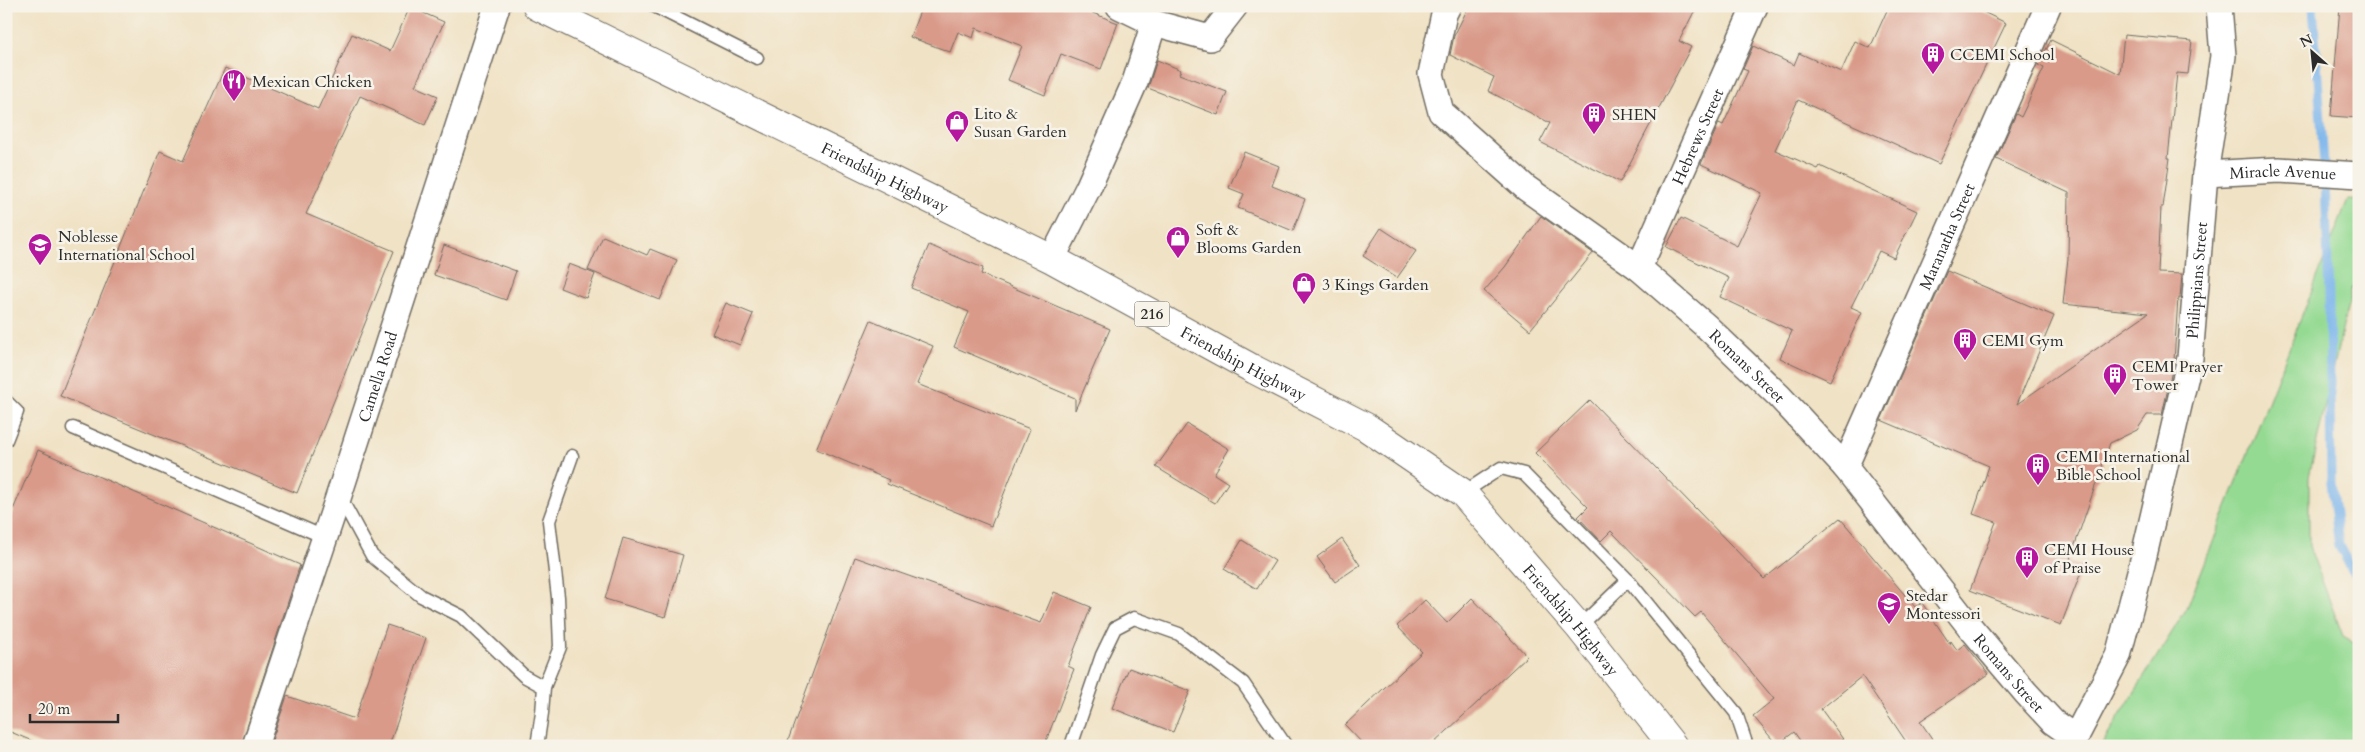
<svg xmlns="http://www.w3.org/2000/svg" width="2365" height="752" viewBox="0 0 2365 752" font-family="Cardo,serif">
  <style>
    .green { fill: #94da93; stroke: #60825f }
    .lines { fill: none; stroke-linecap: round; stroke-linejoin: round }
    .stream { stroke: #7cb5ec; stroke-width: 9 }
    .building { fill: #d99a89 }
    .service-casing { stroke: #706b61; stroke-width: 15 }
    .minor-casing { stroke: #706b61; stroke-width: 28 }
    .primary-casing { stroke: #706b61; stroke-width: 30 }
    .service { stroke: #fff; stroke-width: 12 }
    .minor { stroke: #fff; stroke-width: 25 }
    .primary { stroke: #fff; stroke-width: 28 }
    .labels { text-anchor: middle; stroke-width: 5; stroke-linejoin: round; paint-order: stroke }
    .shield { fill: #f7f3e8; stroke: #686764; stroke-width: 1 }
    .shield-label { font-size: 15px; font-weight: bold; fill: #2b2b2b }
    .poi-label { font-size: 16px; fill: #2b2b2b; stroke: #f7f3e8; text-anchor: start }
    .street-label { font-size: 16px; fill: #2b2b2b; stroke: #f7f3e8 }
  </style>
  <rect width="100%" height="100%" fill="#f7f3e8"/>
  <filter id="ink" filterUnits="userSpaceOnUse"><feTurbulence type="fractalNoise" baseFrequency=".02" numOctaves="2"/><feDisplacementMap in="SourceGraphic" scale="10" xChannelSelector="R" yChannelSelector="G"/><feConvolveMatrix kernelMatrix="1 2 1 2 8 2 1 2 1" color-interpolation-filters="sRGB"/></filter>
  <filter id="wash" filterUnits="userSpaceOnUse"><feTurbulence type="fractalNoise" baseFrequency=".0096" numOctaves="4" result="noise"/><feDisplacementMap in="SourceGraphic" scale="20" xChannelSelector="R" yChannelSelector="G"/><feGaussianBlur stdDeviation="1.12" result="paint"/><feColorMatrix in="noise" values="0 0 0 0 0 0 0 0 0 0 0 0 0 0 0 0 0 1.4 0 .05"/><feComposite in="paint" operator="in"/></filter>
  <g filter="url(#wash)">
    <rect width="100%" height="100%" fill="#f0e2c5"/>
    <polygon class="green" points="2348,199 2359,200 2359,277 2351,291 2309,477 2309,546 2343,636 2359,645 2359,746 2101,746 2187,608"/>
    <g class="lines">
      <polyline class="stream" points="2313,6 2325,179 2329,295 2331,482 2339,546 2359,583"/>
    </g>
    <g id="blocks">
      <g class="building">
        <polygon points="922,6 1075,6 1118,23 1101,69 1061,54 1045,95 1008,80 1022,46 976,28 973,38 958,32 950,52 910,37"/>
        <polygon points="1469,6 1697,6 1679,41 1691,47 1620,182 1540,142 1550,123 1488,91 1494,77 1450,55 1454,36"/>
        <polygon points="1889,6 1971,6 2006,23 1939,164 1798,100 1775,150 1818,169 1820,166 1917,211 1894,258 1879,251 1851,307 1862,312 1830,381 1780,358 1792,331 1720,297 1729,278 1666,247 1681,218 1737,246 1762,193 1701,164 1719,123 1723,125 1748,71 1743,69 1753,46 1794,65 1799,53 1841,72 1855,41 1870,48"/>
        <polygon points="2340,6 2359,6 2359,118 2331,116"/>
        <polygon points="410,7 444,22 415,86 438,96 425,125 360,96 306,214 394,251 297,493 60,396 160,151 183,161 225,68 318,109 352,34 390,51"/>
        <polygon points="2124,35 2192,41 2188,74 2177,73 2168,158 2170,158 2163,207 2161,207 2158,273 2182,274 2180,298 2178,298 2174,361 2162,415 2147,415 2137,430 2110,443 2069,562 2083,567 2061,625 1970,590 1996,522 1973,514 1989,466 1881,420 1947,271 2054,316 2017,404 2148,313 2063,304 2068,258 2069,193 1996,159 2016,114 2021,117 2044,68 2038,65 2051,40 2120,74"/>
        <polygon points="1157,60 1181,70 1179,74 1227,92 1218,115 1148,88"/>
        <polygon points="1244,152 1279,166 1272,186 1305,199 1293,231 1238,208 1244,194 1229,188"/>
        <polygon points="1541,216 1593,253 1530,330 1484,291 1505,267"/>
        <polygon points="1381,228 1416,251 1397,278 1363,256"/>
        <polygon points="603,236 647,255 650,249 677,260 660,300 588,270"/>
        <polygon points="444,245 516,271 506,300 434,275"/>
        <polygon points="929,245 983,268 981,274 1110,329 1075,410 1075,398 954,347 969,312 911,288"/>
        <polygon points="569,264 595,274 586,298 560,288"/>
        <polygon points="726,303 753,314 740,345 712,334"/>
        <polygon points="871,320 933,346 917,384 1030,429 991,526 887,484 889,480 816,449"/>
        <polygon points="1590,400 1764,579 1840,518 1915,607 1922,603 1950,644 1951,641 1957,650 1965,644 1989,674 1920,721 1937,746 1909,746 1862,676 1821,709 1848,746 1804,746 1794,732 1777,745 1753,716 1774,699 1701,612 1695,617 1611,531 1601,541 1578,517 1588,507 1535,453"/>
        <polygon points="1187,424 1229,449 1214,474 1228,483 1215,503 1156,467"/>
        <polygon points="38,450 300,565 241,746 44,746 6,730 6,527"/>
        <polygon points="623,538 683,555 665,617 605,599"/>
        <polygon points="1342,539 1360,565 1335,582 1317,557"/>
        <polygon points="1242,540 1275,561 1257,589 1224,569"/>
        <polygon points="855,557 1041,623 1054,592 1091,607 1068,666 1074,669 1044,746 786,746"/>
        <polygon points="1472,598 1527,656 1431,746 1365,746 1345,725 1422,652 1397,626 1425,600 1447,623"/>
        <polygon points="387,625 426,638 389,746 270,746 287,696 355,719"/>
        <polygon points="1129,668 1190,691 1173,732 1112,708"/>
      </g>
    </g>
  </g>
  <g filter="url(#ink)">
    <use href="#blocks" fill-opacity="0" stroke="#706b61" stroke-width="1"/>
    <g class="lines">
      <g class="service-casing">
        <g id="service">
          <polyline points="654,6 757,58"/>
          <polyline points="6,401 17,412 6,440"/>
          <polyline points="73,428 324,537"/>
          <polyline points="1463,493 1501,468 1524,474 1628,580 1736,713 1747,746"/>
          <polyline points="339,495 372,556 421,596 461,616 524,676 544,687 542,713 537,746"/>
          <polyline points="1579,627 1628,580"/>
          <polyline points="544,687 560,647 558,597 549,521 572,456"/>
          <polyline points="1071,746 1102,655 1115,628 1134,618 1179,634 1243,683 1286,746"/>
        </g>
      </g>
      <g class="minor-casing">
        <g id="minor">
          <polyline points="1119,6 1154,23 1210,38 1235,6"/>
          <path id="s1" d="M1448 6 1444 14 1431 74 1441 112 1526 188 1639 268 1707 327 1779 396 1845 467 1970 627 2026 693 2053 722 2076 738"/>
          <path id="s2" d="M2205 174 2279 170 2359 175"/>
          <polyline points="1052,259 1088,188 1135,82 1154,23"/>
          <path id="s3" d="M1639 268 1755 6"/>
          <path id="s4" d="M1845 467 2048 6"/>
          <path id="s5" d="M255 746 339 495 497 6"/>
          <path id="s6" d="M2071 746 2118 656 2142 564 2190 358 2205 174 2223 56 2219 6"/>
        </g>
      </g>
      <g class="primary-casing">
        <g id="primary">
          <path id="s7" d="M537 6 1052 259 1255 370 1366 427 1463 493 1579 627 1673 746"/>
        </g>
      </g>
      <use href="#service" class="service"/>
      <use href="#minor" class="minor"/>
      <use href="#primary" class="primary"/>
    </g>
  </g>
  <defs>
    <g id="building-pin" transform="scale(1.25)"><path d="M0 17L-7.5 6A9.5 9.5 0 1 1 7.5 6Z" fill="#b5179e" stroke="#f7f3e8"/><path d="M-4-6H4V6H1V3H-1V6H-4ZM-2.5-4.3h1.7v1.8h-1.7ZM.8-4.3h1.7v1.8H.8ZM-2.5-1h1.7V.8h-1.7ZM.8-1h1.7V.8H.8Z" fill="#fff"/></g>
    <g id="restaurant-pin" transform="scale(1.25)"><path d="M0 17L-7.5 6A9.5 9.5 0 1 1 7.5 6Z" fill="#b5179e" stroke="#f7f3e8"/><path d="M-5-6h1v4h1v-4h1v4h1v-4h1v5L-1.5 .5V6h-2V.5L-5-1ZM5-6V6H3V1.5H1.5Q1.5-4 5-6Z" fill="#fff"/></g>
    <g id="shop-pin" transform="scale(1.25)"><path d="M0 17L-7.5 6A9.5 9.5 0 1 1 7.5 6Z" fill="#b5179e" stroke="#f7f3e8"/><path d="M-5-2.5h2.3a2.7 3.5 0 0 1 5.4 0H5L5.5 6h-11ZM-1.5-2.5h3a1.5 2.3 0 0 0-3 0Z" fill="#fff"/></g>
    <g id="school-pin" transform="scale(1.25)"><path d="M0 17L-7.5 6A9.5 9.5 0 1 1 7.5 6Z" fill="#b5179e" stroke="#f7f3e8"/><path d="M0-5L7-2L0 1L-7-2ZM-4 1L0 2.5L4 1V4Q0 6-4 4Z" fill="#fff"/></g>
  </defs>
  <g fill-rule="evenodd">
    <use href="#building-pin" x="1933" y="54"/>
    <use href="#restaurant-pin" x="234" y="81"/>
    <use href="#building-pin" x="1594" y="114"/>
    <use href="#shop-pin" x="957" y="122"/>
    <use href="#shop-pin" x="1178" y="238"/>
    <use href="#school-pin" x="40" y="245"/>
    <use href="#shop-pin" x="1304" y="284"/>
    <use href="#building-pin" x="1965" y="340"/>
    <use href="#building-pin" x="2115" y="375"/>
    <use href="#building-pin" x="2038" y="465"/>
    <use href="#building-pin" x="2027" y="558"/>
    <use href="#school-pin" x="1889" y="604"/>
  </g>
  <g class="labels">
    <rect class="shield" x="1134.5" y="301.5" width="35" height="25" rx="4"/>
    <g class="shield-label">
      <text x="1152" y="319">216</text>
    </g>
    <g class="poi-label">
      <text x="1950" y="60">CCEMI School</text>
      <text x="252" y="87">Mexican Chicken</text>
      <text x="974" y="119">Lito &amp;<tspan x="974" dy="18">Susan Garden</tspan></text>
      <text x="1612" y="120">SHEN</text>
      <text x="1196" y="235">Soft &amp;<tspan x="1196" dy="18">Blooms Garden</tspan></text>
      <text x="58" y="242">Noblesse<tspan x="58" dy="18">International School</tspan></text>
      <text x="1322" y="290">3 Kings Garden</text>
      <text x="1982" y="346">CEMI Gym</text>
      <text x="2132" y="372">CEMI Prayer<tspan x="2132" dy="18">Tower</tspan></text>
      <text x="2056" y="462">CEMI International<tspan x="2056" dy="18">Bible School</tspan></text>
      <text x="2044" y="555">CEMI House<tspan x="2044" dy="18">of Praise</tspan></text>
      <text x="1906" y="601">Stedar<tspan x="1906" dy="18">Montessori</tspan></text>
    </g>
    <g class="street-label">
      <text dy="6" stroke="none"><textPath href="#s3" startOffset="144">Hebrews Street</textPath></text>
      <text dy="6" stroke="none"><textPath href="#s2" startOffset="78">Miracle Avenue</textPath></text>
      <text dy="6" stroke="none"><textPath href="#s7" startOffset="388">Friendship Highway</textPath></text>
      <text dy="6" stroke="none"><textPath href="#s4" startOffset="252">Maranatha Street</textPath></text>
      <text dy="6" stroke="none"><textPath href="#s6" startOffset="486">Philippians Street</textPath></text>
      <text dy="6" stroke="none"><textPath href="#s7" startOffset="792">Friendship Highway</textPath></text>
      <text dy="6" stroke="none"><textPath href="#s1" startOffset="508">Romans Street</textPath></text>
      <text dy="6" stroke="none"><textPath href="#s5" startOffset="389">Camella Road</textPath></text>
      <text dy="6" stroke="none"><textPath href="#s7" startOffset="1214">Friendship Highway</textPath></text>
      <text dy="6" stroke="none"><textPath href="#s1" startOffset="912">Romans Street</textPath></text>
    </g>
  </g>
  <rect width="2365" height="752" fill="none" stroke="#f7f3e8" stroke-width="25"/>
  <g transform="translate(2312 52) rotate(333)" stroke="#f7f3e8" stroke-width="4" paint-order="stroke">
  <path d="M0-4L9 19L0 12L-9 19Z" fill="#2b2b2b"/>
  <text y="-8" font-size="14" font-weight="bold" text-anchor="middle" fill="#2b2b2b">N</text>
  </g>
  <path d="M30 714v8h88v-8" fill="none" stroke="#2b2b2b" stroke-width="2.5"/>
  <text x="38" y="714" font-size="15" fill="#2b2b2b" stroke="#f7f3e8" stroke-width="4" paint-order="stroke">20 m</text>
</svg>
